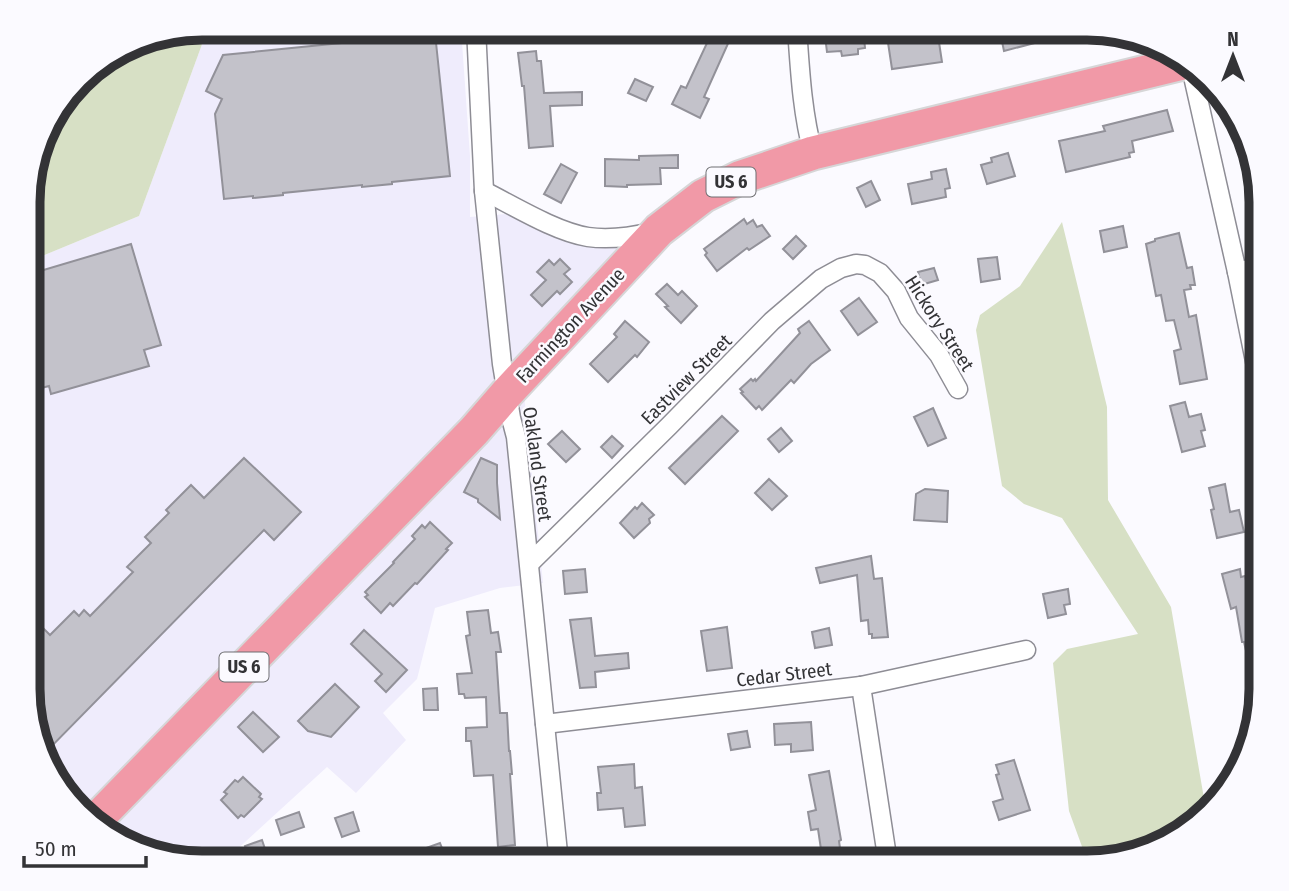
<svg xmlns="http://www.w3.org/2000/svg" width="1289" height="891" viewBox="0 0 1289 891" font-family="'Fira Sans Condensed',sans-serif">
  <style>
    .built { fill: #efecfc }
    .green { fill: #d7e0c5 }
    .building { fill: #c3c2ca; stroke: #929199; stroke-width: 2 }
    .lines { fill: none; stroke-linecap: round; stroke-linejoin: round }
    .street-casing { stroke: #8e8d95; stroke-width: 21 }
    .highway-casing { stroke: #d6d6d7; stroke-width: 37 }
    .street { stroke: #fff; stroke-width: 18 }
    .highway { stroke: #f199a7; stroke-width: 33 }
    .labels { text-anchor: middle; stroke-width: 5; stroke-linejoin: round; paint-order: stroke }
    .shield { fill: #fbfaff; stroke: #6f6f72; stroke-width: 2 }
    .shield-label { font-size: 18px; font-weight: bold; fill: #333336 }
    .street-label { font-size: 19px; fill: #333336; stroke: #fbfaff }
    .rim { fill: none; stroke: #333336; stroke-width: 9 }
  </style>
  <rect width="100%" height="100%" fill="#fbfaff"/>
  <polygon class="built" points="208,28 461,28 470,156 470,217 506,214 570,242 595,247 621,247 661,252 524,394 543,583 500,588 435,608 417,679 383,713 406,740 356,793 327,767 222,863 191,863 97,827 52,776 29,711 30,261 139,216"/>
  <g class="green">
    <polygon points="202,28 208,28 139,216 30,261 30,179 51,116 88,71 146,37"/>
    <polygon points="1062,222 1107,407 1108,500 1171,607 1206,810 1164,845 1088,863 1069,811 1053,663 1067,649 1138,634 1062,518 1024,504 1002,486 976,330 980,315 1020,286"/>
    <polygon points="1261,287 1261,345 1248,290"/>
  </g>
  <g class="building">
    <polygon points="360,28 387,28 388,38 435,33 450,176 392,182 392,184 362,187 362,185 283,193 283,195 253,198 253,196 224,199 215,114 222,99 206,91 223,55 361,41"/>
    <polygon points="714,28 735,28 704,97 709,99 700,118 672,104 681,86 686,88"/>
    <polygon points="824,28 863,28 865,48 858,49 858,54 842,56 841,51 827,52"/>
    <polygon points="1019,28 1043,28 1046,40 1004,51 1000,32"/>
    <polygon points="937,29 942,62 892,69 887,36"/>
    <polygon points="536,51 537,61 541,61 544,93 582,92 582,105 550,106 553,146 529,148 524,86 522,86 518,53"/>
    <polygon points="635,79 653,87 646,101 628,93"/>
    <polygon points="1167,110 1173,131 1132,141 1134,152 1129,153 1130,157 1066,172 1059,141 1105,131 1103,126"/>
    <polygon points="1008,153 1015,176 987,184 981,165 992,162 991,158"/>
    <polygon points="678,155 678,168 660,168 661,184 627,185 627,187 605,186 605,159 639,160 639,156"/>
    <polygon points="561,164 577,173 561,203 544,194"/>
    <polygon points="946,169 950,188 945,189 946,197 912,204 908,184 932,179 931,172"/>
    <polygon points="871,181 880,200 866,207 857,188"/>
    <polygon points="744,219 747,224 753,220 757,227 762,225 770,236 749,250 747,248 717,271 705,255 707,253 704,249"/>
    <polygon points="1123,226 1127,247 1104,252 1100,231"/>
    <polygon points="1179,233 1187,268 1192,267 1195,285 1190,285 1191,289 1184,290 1189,317 1196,315 1207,379 1180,384 1174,351 1181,349 1174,320 1166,321 1161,295 1156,296 1146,244 1155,241 1155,239"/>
    <polygon points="796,236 806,246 793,259 783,249"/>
    <polygon points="131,244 161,345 144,350 149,366 51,394 49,386 30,391 30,274"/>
    <polygon points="997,257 1000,279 981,282 978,259"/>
    <polygon points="560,259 570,269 564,274 572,282 560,294 557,291 542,306 531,295 546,280 537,272 549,260 554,265"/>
    <polygon points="934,268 938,280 921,285 918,272"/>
    <polygon points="667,284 678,295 682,291 697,306 681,323 665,307 668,306 656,294"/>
    <polygon points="859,298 877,322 858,335 841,311"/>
    <polygon points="625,321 649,342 637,357 635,355 608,382 590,364 617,337 614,334"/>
    <polygon points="809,321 830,350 811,364 794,383 791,380 762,410 759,406 756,409 741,393 743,392 740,389 751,379 753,381 755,379 756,381 800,333 798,329"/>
    <polygon points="1185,402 1189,417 1201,414 1205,430 1201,431 1205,446 1182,452 1170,406"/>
    <polygon points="933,408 946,438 928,446 914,417"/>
    <polygon points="722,416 738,431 685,484 669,468"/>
    <polygon points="781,428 792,441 779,452 768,439"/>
    <polygon points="562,431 580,449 566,462 548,444"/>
    <polygon points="612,436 623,446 612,458 601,447"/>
    <polygon points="244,458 301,512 274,540 264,530 44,754 29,711 29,636 43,628 50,635 74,611 79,616 84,610 90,616 133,572 127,567 151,543 145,537 169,513 166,510 191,485 204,498"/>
    <polygon points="481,458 497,465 497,483 500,519 478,502 478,499 464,492"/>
    <polygon points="769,479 787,496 772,510 755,493"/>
    <polygon points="1225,484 1230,512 1239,510 1244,532 1217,538 1211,510 1214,509 1209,488"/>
    <polygon points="925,489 948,491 947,522 914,520 916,494"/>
    <polygon points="642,503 654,515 649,519 650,523 634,538 620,523 635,507 637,509"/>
    <polygon points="430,522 452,543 446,549 448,550 417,584 415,583 393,606 390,603 381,613 365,597 368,595 365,592 394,563 393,562 415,539 412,536 422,525 425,528"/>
    <polygon points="871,556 874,579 882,578 888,637 872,638 872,634 869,634 868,620 861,621 857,575 820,583 816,568"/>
    <polygon points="585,569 587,592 565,594 563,571"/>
    <polygon points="1240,569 1241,577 1245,576 1254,615 1257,614 1259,626 1261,625 1261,690 1255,690 1244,642 1242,642 1236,607 1231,609 1222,574"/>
    <polygon points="1068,589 1070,604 1064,605 1066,614 1048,618 1043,594"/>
    <polygon points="488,610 491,633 498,632 501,652 496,652 500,713 507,713 509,751 510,751 512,774 510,774 515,845 498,847 493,775 474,776 471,741 466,741 466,728 487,727 486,697 465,698 464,694 459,694 457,674 472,673 466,636 470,635 467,612"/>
    <polygon points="591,618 595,656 628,653 629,668 595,672 596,687 580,688 570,620"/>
    <polygon points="727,627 732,668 707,671 701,631"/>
    <polygon points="829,628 832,645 815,648 812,632"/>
    <polygon points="364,630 407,670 386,692 375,681 382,674 351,644"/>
    <polygon points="335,684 359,707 331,737 308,731 298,721"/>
    <polygon points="437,688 438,710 424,710 423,689"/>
    <polygon points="253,712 279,737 263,752 238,727"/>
    <polygon points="811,722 813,750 791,752 791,744 775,745 774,724"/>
    <polygon points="747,731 750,747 731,750 728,734"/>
    <polygon points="1014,760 1030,810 999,820 993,802 1003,799 996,775 999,774 996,765"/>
    <polygon points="634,764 635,788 642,787 645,825 625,827 623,808 598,810 597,793 601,793 598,767"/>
    <polygon points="829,771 841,840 839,841 842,863 823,863 818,829 811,830 808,812 816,810 809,775"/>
    <polygon points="243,777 261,794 259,797 262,799 244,817 241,815 238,818 221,800 227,794 224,792 235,780 238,782"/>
    <polygon points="299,812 304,827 281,835 276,820"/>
    <polygon points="353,812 359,831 342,837 335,818"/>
    <polygon points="262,840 267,855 250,861 245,846"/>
    <polygon points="440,843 448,863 390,863 390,861"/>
  </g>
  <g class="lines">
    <g class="street-casing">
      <g id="street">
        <polyline points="476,28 484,191 502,364 511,418 516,437 559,863"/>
        <path d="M797 28C800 70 802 112 813 153"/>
        <polyline points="1190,63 1237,272 1261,391"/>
        <path d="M484 191C514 206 556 232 588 237 610 240 631 237 652 232"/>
        <polyline points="1237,272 1261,266"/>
        <polyline points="530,563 669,426 772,321 821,279 841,268 856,264 865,265 880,273 896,291 909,318 939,355 958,389"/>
        <polyline points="861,686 888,863"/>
        <polyline points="545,724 861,686 1026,650"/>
      </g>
    </g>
    <g class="highway-casing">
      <polyline id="highway" points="93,823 474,431 507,393 659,230 703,196 739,178 813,153 1187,62"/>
    </g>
    <use href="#street" class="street"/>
    <use href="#highway" class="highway"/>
  </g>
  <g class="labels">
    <g class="shield">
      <rect x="706.5" y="167.5" width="49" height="29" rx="5"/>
      <rect x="219.5" y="652.5" width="49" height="29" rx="5"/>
    </g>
    <g class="shield-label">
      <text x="731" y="188">US 6</text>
      <text x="244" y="673">US 6</text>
    </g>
    <g class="street-label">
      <text transform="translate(940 323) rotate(57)" y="7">Hickory Street</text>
      <text transform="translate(570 325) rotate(-47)" y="7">Farmington Avenue</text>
      <text transform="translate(686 379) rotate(-45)" y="7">Eastview Street</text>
      <text transform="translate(538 464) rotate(82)" y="7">Oakland Street</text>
      <text transform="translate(784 674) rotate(-7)" y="7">Cedar Street</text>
    </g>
  </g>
  <path d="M0 0H1289V891H0ZM202 40H1087A162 162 0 0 1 1249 202V689A162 162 0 0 1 1087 851H202A162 162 0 0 1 40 689V202A162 162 0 0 1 202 40Z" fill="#fbfaff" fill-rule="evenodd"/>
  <path class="rim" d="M202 40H1087A162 162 0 0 1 1249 202V689A162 162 0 0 1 1087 851H202A162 162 0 0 1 40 689V202A162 162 0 0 1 202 40Z"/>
  <g transform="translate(1233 56)" stroke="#fbfaff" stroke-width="5" paint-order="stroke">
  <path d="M0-5L12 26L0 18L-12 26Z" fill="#333336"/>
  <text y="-10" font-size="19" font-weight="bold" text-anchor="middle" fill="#333336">N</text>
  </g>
  <path d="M24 856v10h122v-10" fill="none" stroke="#333336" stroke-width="3.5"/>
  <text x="35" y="856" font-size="21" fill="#333336" stroke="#fbfaff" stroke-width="5" paint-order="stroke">50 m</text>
</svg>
